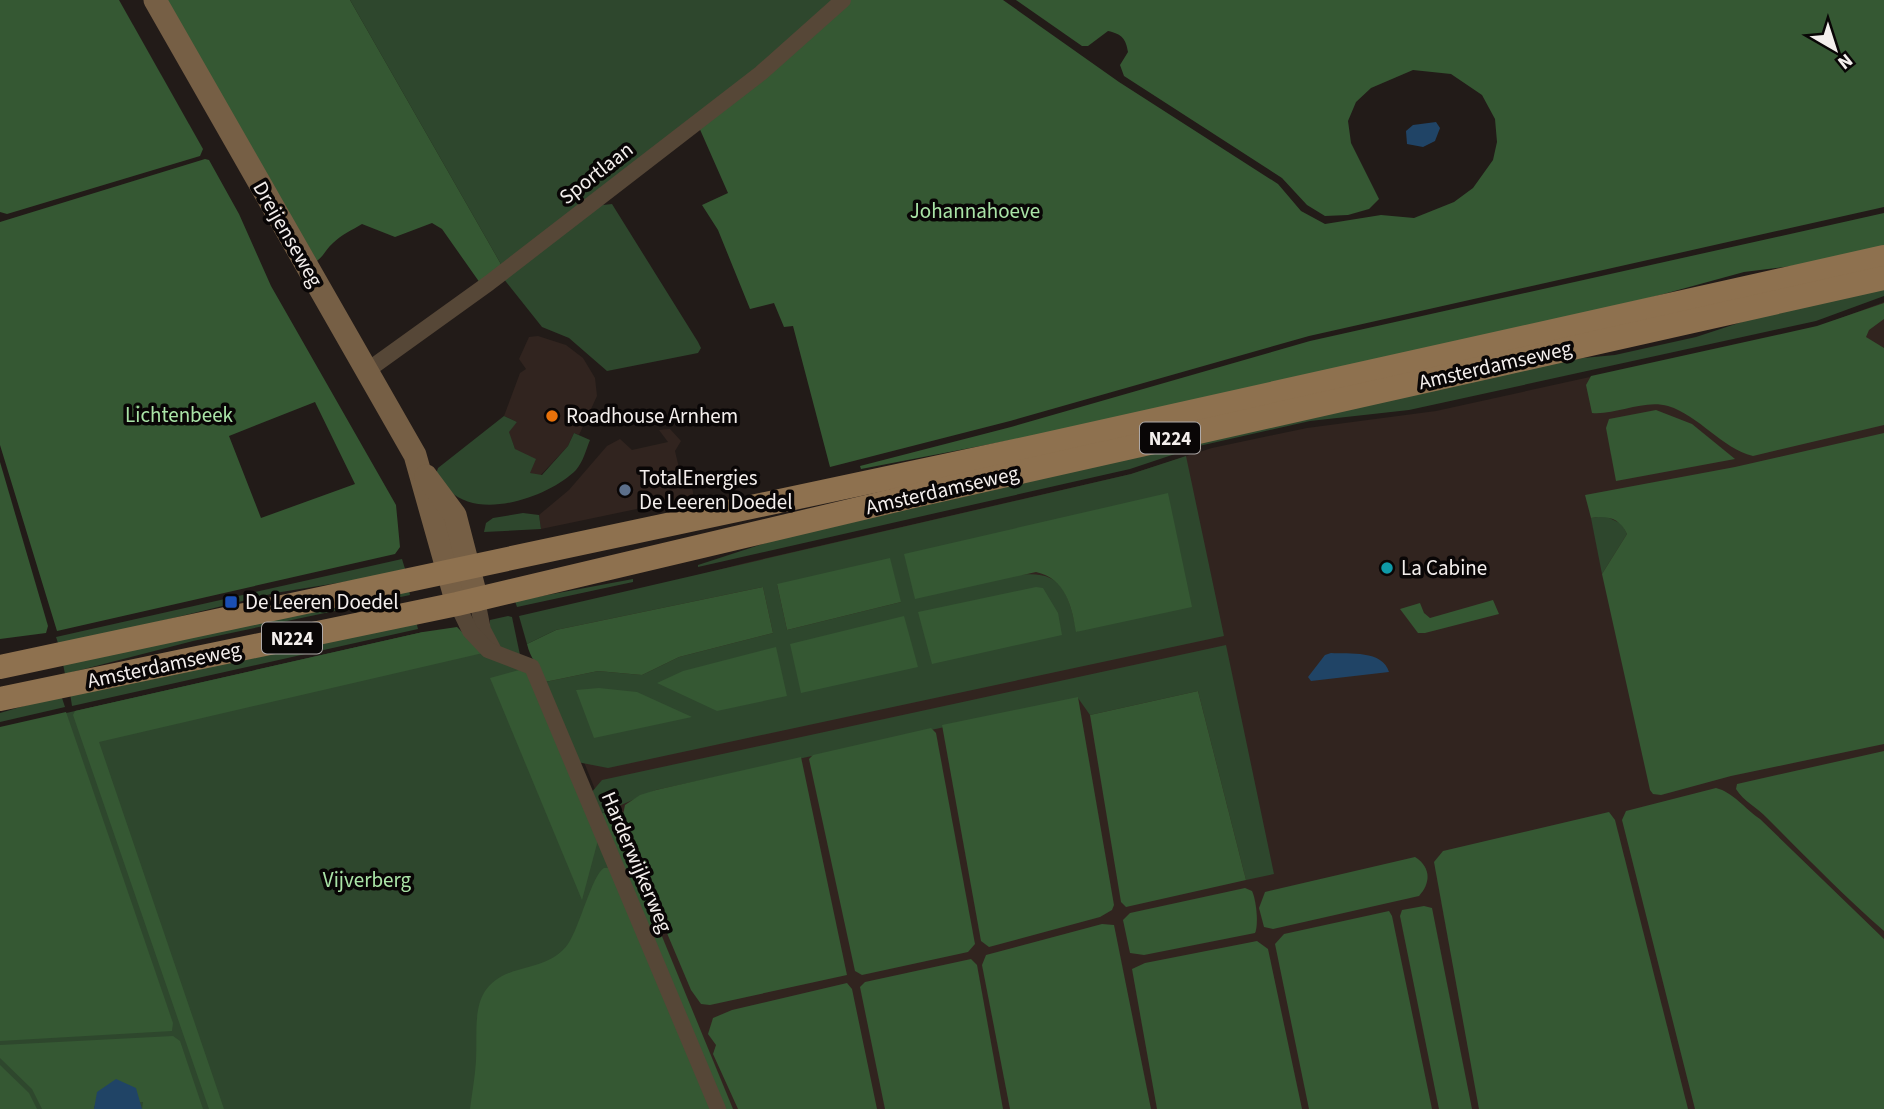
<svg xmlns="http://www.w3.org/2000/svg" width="1884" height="1109" viewBox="0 0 1884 1109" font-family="'Source Sans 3',sans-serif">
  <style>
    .built { fill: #31241f }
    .green { fill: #2e472d; fill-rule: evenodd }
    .forest { fill: #355833; fill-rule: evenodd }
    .water { fill: #204466 }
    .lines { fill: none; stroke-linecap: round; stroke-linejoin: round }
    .minor { stroke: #564737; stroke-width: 16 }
    .secondary { stroke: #765f45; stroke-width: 23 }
    .primary { stroke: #8e714f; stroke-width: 24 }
    .food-dot { fill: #e8710a; stroke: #090606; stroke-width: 2.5 }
    .service-dot { fill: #5c6f8a; stroke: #090606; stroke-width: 2.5 }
    .culture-dot { fill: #0f9aa8; stroke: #090606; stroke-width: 2.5 }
    .transit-dot { fill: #1a4fb4; stroke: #090606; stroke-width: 2.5 }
    .labels { text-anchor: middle; stroke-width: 7; stroke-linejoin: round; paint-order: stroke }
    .shield { fill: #090606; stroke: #aea9a8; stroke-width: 2 }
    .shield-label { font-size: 19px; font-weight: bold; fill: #f4efed }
    .street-label { font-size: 21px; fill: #f4efed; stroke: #090606 }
    .park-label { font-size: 21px; fill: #aae4a7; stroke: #090606 }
    .poi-label { font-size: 21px; fill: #f4efed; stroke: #090606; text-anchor: start }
  </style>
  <rect width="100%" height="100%" fill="#221b18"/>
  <g class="built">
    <polygon points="1884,302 1884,1109 725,1109 538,649 582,605 745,563 1131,474 1212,448 1307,428 1436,411 1817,327"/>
    <polygon points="538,336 566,345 583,358 595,378 597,396 579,435 574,433 568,446 539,477 530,473 515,449 508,431 517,422 504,416 520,373 526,369 519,359 529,337"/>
    <polygon points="670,429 681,441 675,451 684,489 692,488 694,497 541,529 539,515 569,490 607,446 620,439 632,450 668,442 659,430"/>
  </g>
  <g class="green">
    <polygon points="350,0 837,0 800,35 502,266"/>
    <polygon points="612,204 698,342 701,348 698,353 607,371 569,338 542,327 503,278 594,206"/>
    <polygon points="1884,288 1884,296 1816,321 1409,410 1310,421 1199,446 1130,469 698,567 698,565 775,540 1552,361 1615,355 1696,337 1763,315"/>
    <path d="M504 416 517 422 509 432 515 449 536 459 530 473 542 475 568 446 574 433 590 440C586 450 583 462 576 470 550 496 481 521 450 491 445 486 441 479 436 474L438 468Z"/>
    <path d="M1186 456 1224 636 608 768 577 762 545 682 598 671 642 675 679 657 773 633 763 587 556 630 527 644 519 616 1131 474ZM1168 494 1077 632C1067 588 1061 568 1011 576ZM777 584 901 602 787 630Z"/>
    <polygon points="523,513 539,515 541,529 484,532 486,523 493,518"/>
    <polygon points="1605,516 1622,524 1627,534 1602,574 1591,518"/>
    <polygon points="402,559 406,572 275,593 59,646 56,637"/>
    <polygon points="633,579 633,582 517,607 515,601"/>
    <polygon points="409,590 410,595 193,641 65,674 63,664"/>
    <polygon points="508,616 512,617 520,655 500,648 490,631 490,620"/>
    <polygon points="416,621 418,629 72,706 70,693"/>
    <polygon points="423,632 519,667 532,681 712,1109 0,1109 0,728"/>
    <polygon points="1226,645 1274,874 1246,880 1198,691 1090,715 1078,698 656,790 600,814 591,793 602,780"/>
    <polygon points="61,695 65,707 0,722 0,713"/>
  </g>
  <g class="forest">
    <polygon points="0,0 119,0 203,149 200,156 7,214 0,212"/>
    <path d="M164 0H350L502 266 480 283 442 229 432 223 395 237 362 224C352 230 341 235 333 243 325 250 324 257 314 263Z"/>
    <path d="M848 0H1003L1119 82 1278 184 1301 211 1325 224 1381 215 1414 218 1454 202 1473 188 1493 160 1497 142 1495 119 1482 95 1451 74 1413 70 1371 88 1356 102 1348 121 1351 143 1379 199 1369 209 1348 215 1325 216 1307 205 1282 178 1124 76 1120 65 1128 52C1126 39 1122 34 1108 31L1088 46H1082L1016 0H1884V207L1309 336 1010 421 830 467 793 326 784 327 774 303 750 309 718 230 702 205 728 193 698 125Z"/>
    <path d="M205 159 209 160 239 214 271 286 396 505 400 547 395 554 57 631 0 445V222ZM315 402 355 484 261 518 229 436Z"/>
    <polygon points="1884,213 1884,248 1823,262 1744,272 1649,298 1095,424 861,469 860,466 1011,427 1310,341"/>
    <path d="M1884 303V319L1869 330 1866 337 1884 348V425L1753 456C1721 448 1700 416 1668 406 1644 399 1617 415 1592 413L1586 385 1591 376 1817 326Z"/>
    <polygon points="1656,410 1692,424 1735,459 1616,481 1606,428 1609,419"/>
    <path d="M1884 433V744L1731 776 1661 795 1653 794 1650 790 1602 574 1627 534C1620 518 1607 515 1591 518L1585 495 1735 467Z"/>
    <polygon points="0,462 48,626 46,633 0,639"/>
    <path d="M1168 493 1192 607 1076 632C1072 606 1065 578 1036 572L915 599 904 554Z"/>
    <polygon points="890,558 901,602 787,630 777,584"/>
    <path d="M763 587 773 633 679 657 642 675 598 671 545 682C539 667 530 658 527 644L556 630Z"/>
    <polygon points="1036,587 1043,588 1058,613 1062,635 932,664 918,612"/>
    <polygon points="1493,600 1499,614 1425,633 1418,633 1400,609 1420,603 1424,613 1430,618"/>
    <polygon points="904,616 918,667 801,693 790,644"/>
    <polygon points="457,627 483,653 99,742 224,1109 209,1109 73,715 75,711 423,632"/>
    <polygon points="776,647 787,696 717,711 657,683 683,671"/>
    <polygon points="523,669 528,674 598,840 582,900 490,678"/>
    <polygon points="599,688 637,692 692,717 594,738 576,690"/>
    <polygon points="1198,691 1246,880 1126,907 1121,902 1090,715"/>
    <polygon points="1078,697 1114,905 1112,910 1100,917 989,947 981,941 942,725"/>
    <polygon points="66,712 173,1023 172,1031 0,1041 0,727"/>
    <polygon points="931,728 936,733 975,944 968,952 862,975 855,971 809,759 813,755"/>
    <path d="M1884 751V931C1843 895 1806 857 1767 818 1757 807 1744 802 1736 789L1737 784Z"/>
    <polygon points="801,757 847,975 710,1005 701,1004 691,990 626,836 622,820 625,805 640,795 656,790"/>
    <path d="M1716 788C1733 792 1745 809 1760 819L1884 939V1109H1695L1622 820 1626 811Z"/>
    <polygon points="610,810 733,1109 723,1109 600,814"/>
    <polygon points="1609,812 1615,820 1688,1109 1479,1109 1434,862 1443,851"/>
    <path d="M1415 857C1431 867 1431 883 1419 896L1273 929 1264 927 1259 908 1265 892Z"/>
    <path d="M604 868H611L713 1109H470C472 1093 475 1077 476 1061 478 1021 468 984 518 970 537 964 555 962 568 944 580 926 592 875 604 868Z"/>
    <path d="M1245 888 1252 891C1256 899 1259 924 1255 933L1144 955 1130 953 1123 920 1130 913Z"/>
    <polygon points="1424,906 1432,908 1472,1109 1439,1109 1400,916 1402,910"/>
    <polygon points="1389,911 1392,916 1432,1109 1309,1109 1275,944 1284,934"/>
    <polygon points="1102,924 1114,925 1151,1109 1010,1109 982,965 986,955"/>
    <polygon points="1257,941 1268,949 1302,1109 1157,1109 1132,969 1145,963"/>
    <polygon points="971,959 977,965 1003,1109 885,1109 860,987 865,982"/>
    <polygon points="847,983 852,989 877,1109 738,1109 713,1054 716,1045 708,1034 713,1018 732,1010"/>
    <polygon points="173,1036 180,1041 203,1109 142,1109 143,1102 94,1106 94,1109 42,1109 32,1089 0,1058 0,1045"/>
    <polygon points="0,1065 29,1093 37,1109 0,1109"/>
  </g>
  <g class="water">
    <polygon points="1436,122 1440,128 1435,141 1423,147 1407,144 1406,131 1413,125"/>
    <path d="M1331 653C1349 654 1383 650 1389 672L1311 681 1308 677 1325 655Z"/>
    <polygon points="116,1079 136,1088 142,1109 94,1109 97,1092"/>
  </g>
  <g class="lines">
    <g class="minor">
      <polyline points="368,370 489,283 761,73 843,0"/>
      <polyline points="477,600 483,630 493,649"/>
      <polyline points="457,604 470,631 488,650 532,667 718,1109"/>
    </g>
    <g class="secondary">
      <polyline points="155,0 415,455 457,604"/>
      <polyline points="426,476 455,515 477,600"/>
    </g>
    <g class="primary">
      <polyline points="0,667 1038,446 1884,257"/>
      <polyline points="0,699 457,604 909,497 1884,278"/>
    </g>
  </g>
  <circle class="food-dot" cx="552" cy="416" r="7"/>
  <circle class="service-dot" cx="625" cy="490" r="7"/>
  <circle class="culture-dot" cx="1387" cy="568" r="7"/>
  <rect class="transit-dot" x="224" y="595" width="14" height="14" rx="3.5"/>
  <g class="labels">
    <g class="shield">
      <rect x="1140" y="422.5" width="60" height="31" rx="5"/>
      <rect x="262" y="622.5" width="60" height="31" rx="5"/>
    </g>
    <g class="shield-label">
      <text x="1170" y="445">N224</text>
      <text x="292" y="645">N224</text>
    </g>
    <g class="street-label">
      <text transform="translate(596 173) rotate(-38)" y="7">Sportlaan</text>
      <text transform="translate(288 234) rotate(60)" y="7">Dreijenseweg</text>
      <text transform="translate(1495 365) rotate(-13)" y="7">Amsterdamseweg</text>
      <text transform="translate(942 490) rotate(-13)" y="7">Amsterdamseweg</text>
      <text transform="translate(164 665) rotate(-12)" y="7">Amsterdamseweg</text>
      <text transform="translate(637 862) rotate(67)" y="7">Harderwijkerweg</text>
    </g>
    <g class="park-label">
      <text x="975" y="218">Johannahoeve</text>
      <text x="179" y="422">Lichtenbeek</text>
      <text x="367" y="887">Vijverberg</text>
    </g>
    <g class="poi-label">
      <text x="566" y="423">Roadhouse Arnhem</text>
      <text x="639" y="485">TotalEnergies<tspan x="639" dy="24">De Leeren Doedel</tspan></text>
      <text x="1401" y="575">La Cabine</text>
      <text x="245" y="609">De Leeren Doedel</text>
    </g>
  </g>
  <g transform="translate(1835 49) rotate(141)" stroke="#090606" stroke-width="5" paint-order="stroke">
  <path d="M0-5L12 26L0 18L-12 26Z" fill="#f4efed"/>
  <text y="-10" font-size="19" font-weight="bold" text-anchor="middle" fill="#f4efed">N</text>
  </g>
</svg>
